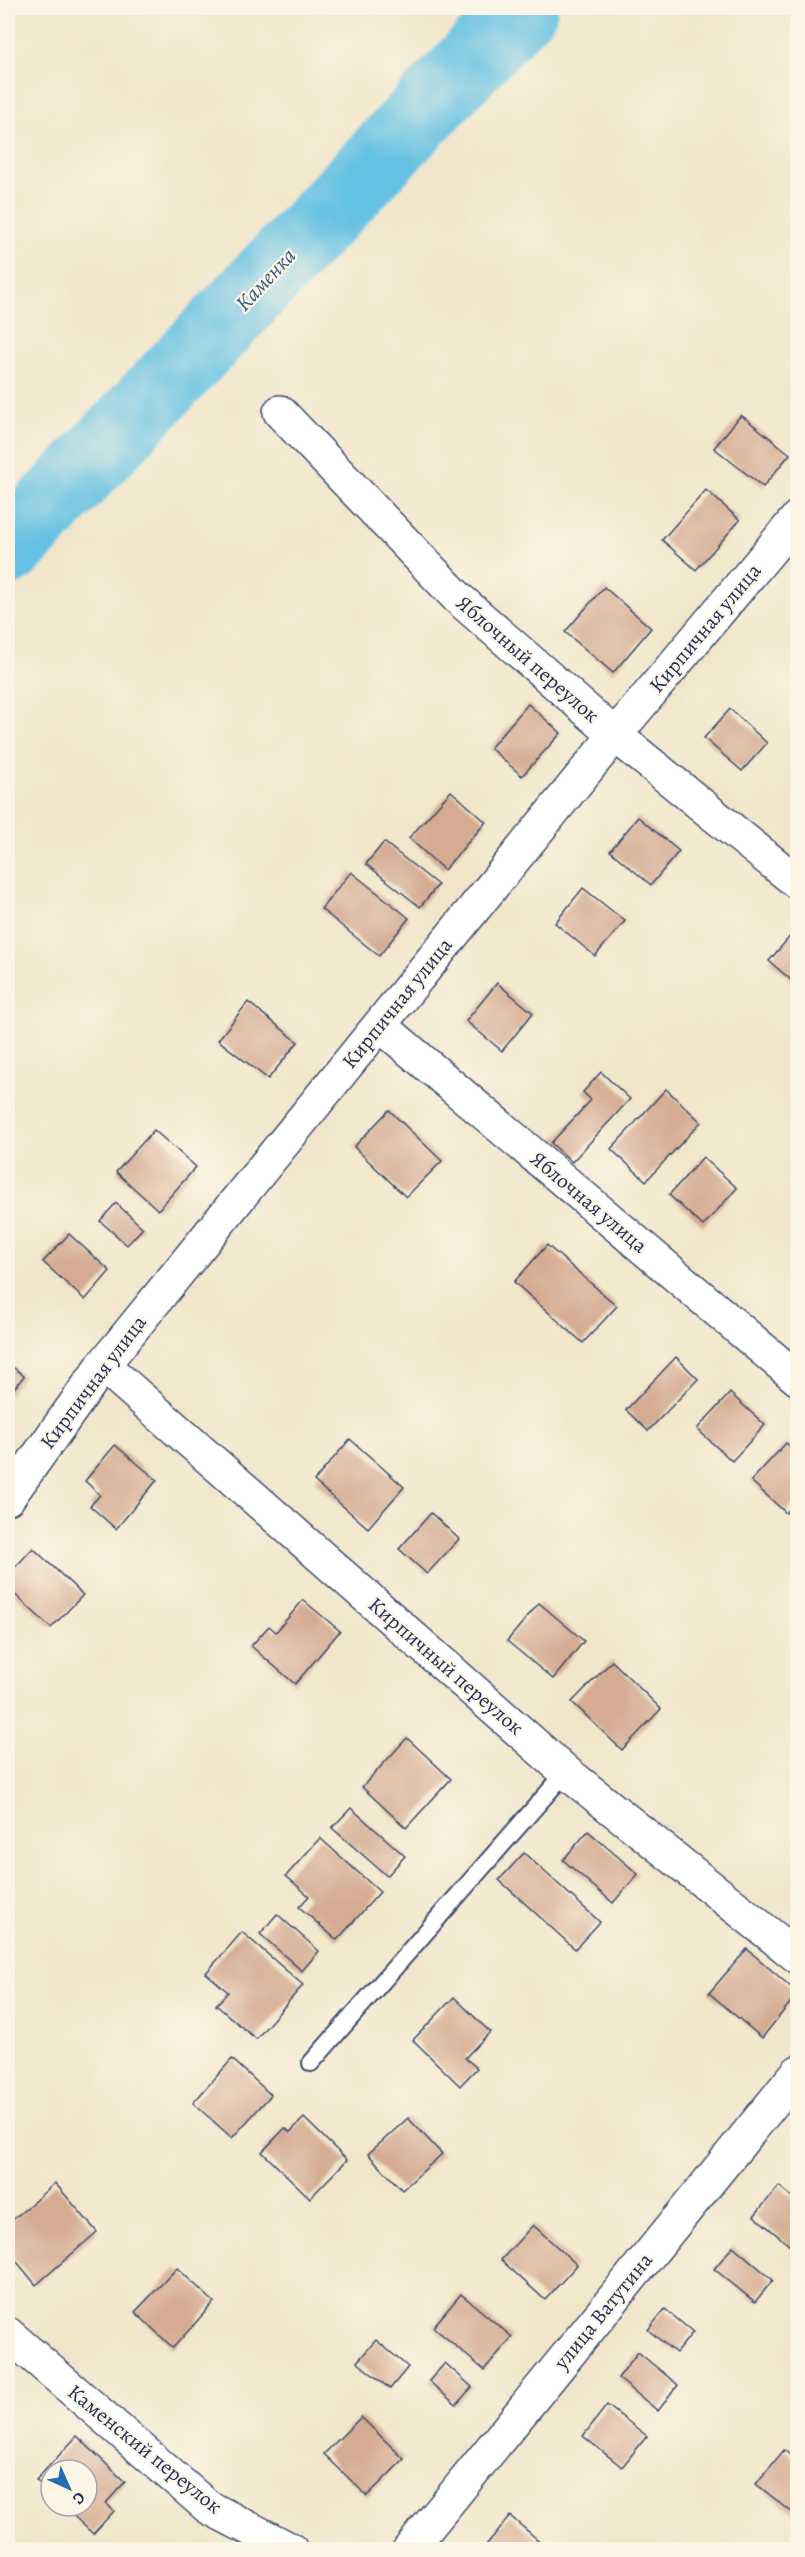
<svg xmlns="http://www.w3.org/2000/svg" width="805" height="2557" viewBox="0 0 805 2557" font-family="Alegreya,serif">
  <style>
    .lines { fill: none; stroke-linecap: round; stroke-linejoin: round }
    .river { stroke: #65c1e3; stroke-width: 72 }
    .building { fill: #d5ab92 }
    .lane-casing { stroke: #3b4a6e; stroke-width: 20 }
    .street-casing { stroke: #3b4a6e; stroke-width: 36 }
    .lane { stroke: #fff; stroke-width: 16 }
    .street { stroke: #fff; stroke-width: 33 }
    .labels { text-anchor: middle; stroke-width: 4.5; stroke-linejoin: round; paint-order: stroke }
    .street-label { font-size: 21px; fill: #1b2f5e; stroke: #fcf5e5 }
    .water-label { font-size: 22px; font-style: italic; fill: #315b86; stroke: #fcf5e5 }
  </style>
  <rect width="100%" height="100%" fill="#fcf5e5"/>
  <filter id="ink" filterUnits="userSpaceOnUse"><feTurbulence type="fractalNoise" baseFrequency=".0167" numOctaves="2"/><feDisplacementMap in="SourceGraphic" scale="12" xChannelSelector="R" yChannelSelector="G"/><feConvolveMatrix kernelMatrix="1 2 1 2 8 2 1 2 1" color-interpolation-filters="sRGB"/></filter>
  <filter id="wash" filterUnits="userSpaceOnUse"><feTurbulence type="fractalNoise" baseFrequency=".008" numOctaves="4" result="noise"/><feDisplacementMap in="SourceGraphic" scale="24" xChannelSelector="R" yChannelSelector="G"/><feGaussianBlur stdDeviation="1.35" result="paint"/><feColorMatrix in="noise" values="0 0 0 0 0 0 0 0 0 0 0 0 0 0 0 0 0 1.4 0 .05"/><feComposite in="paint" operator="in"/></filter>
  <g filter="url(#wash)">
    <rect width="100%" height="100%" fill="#f1e6ca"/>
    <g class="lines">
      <polyline class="river" points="8,550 522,8"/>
    </g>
    <g id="blocks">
      <g class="building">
        <polygon points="741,415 790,454 763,487 714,448"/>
        <polygon points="706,490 740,520 696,570 662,540"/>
        <polygon points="604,587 651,628 613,673 565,632"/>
        <polygon points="528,704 561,733 522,776 490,748"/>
        <polygon points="730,709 767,743 742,771 704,738"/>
        <polygon points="451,791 486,822 444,870 409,838"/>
        <polygon points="638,817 679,851 651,885 610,851"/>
        <polygon points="384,842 438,885 420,907 366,864"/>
        <polygon points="351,872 409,918 379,956 321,909"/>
        <polygon points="583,888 625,921 595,956 555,923"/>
        <polygon points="798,927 798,986 769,961"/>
        <polygon points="497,983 533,1013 502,1051 466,1021"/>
        <polygon points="248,1002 298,1042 268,1079 218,1040"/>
        <polygon points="601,1072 630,1099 572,1162 551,1143 591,1100 583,1092"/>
        <polygon points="666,1089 701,1122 646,1181 611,1149"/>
        <polygon points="389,1110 442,1161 406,1197 354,1147"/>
        <polygon points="154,1130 196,1167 158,1210 116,1172"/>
        <polygon points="703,1157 737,1188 703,1226 669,1195"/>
        <polygon points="116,1203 143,1228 127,1245 100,1221"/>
        <polygon points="69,1234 110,1271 85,1300 43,1262"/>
        <polygon points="547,1245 617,1306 583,1343 514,1282"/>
        <polygon points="676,1357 698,1379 648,1431 626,1410"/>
        <polygon points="8,1363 24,1376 8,1396"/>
        <polygon points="730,1393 765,1425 732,1461 697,1429"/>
        <polygon points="350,1439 404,1487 368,1528 314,1481"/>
        <polygon points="786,1443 798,1453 798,1509 793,1505 786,1513 751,1481"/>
        <polygon points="115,1445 157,1480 116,1529 90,1506 100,1495 85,1481"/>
        <polygon points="431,1513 459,1539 427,1574 399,1549"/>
        <polygon points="33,1548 83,1595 51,1628 8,1588 8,1575"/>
        <polygon points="303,1600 340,1631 295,1684 251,1646 269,1626 276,1632"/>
        <polygon points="539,1603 584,1641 553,1679 507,1641"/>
        <polygon points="612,1661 661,1709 622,1750 572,1702"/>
        <polygon points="407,1738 451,1779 406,1828 362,1787"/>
        <polygon points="351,1808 405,1856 387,1876 332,1828"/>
        <polygon points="588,1831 638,1874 613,1903 563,1860"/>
        <polygon points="320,1838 380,1892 337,1940 299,1907 309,1896 286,1876"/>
        <polygon points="524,1853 600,1922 575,1949 499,1880"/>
        <polygon points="277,1914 319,1951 302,1971 260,1934"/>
        <polygon points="242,1932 303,1985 256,2039 216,2005 228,1992 206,1973"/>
        <polygon points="747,1949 798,1993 762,2038 709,1993"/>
        <polygon points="454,1997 490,2032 465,2058 477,2068 460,2086 413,2040"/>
        <polygon points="232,2059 271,2095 232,2138 193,2103"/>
        <polygon points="304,2118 347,2160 310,2198 262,2152 285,2128 290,2132"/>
        <polygon points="408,2118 442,2154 402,2190 368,2154"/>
        <polygon points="55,2183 97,2232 36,2285 8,2251 8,2224"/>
        <polygon points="779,2186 798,2202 798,2247 795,2250 754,2216"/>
        <polygon points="533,2225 577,2265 545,2300 501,2260"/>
        <polygon points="733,2246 773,2280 755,2302 714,2269"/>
        <polygon points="177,2268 214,2302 173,2348 135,2312"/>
        <polygon points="461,2294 512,2337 484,2370 433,2327"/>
        <polygon points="665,2309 693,2332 676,2353 648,2330"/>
        <polygon points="376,2340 408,2367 390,2389 357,2362"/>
        <polygon points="638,2352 678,2385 658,2411 618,2378"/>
        <polygon points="445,2363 472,2387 456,2405 429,2381"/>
        <polygon points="607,2405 647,2436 622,2467 583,2436"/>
        <polygon points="361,2417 404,2459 367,2496 324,2454"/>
        <polygon points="77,2436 125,2482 106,2503 114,2511 93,2534 63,2506 87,2506 87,2470 51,2470 51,2494 36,2480"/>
        <polygon points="784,2450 798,2461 798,2517 756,2484"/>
        <polygon points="510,2516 550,2550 482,2550"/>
      </g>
    </g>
  </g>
  <g filter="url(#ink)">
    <use href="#blocks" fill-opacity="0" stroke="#3b4a6e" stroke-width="1.5"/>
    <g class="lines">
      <g class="lane-casing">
        <polyline id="lane" points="311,2063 566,1772"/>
      </g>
      <g class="street-casing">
        <g id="street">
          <polyline points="280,412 458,598 615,735 798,883"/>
          <polyline points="380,1025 798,1379"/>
          <polyline points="103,1365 566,1772 798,1957"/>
          <polyline points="8,1498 103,1365 615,735 798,517"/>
          <polyline points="8,2334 208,2507 291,2550"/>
          <polyline points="409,2550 798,2072"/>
        </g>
      </g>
      <use href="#lane" class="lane"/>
      <use href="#street" class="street"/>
    </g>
  </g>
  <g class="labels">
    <g class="street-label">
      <text transform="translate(705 628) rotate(-50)" y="7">Кирпичная улица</text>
      <text transform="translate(528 659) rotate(41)" y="7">Яблочный переулок</text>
      <text transform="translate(397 1003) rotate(-51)" y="7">Кирпичная улица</text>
      <text transform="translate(589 1202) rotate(40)" y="7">Яблочная улица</text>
      <text transform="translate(93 1382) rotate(-53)" y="7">Кирпичная улица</text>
      <text transform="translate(446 1666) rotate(41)" y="7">Кирпичный переулок</text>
      <text transform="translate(603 2311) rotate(-51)" y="7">улица Ватутина</text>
      <text transform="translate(145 2449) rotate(39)" y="7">Каменский переулок</text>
    </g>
    <g class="water-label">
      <text transform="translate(265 279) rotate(-47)" y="8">Каменка</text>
    </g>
  </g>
  <rect width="805" height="2557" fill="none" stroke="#fcf5e5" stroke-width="30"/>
  <g transform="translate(69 2488) rotate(135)"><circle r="28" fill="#fcf5e5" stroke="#a2a6af" stroke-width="1.5"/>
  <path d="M0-4.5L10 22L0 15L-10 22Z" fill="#1f6fb2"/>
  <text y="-9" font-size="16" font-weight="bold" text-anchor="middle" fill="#1b2f5e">С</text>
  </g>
</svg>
